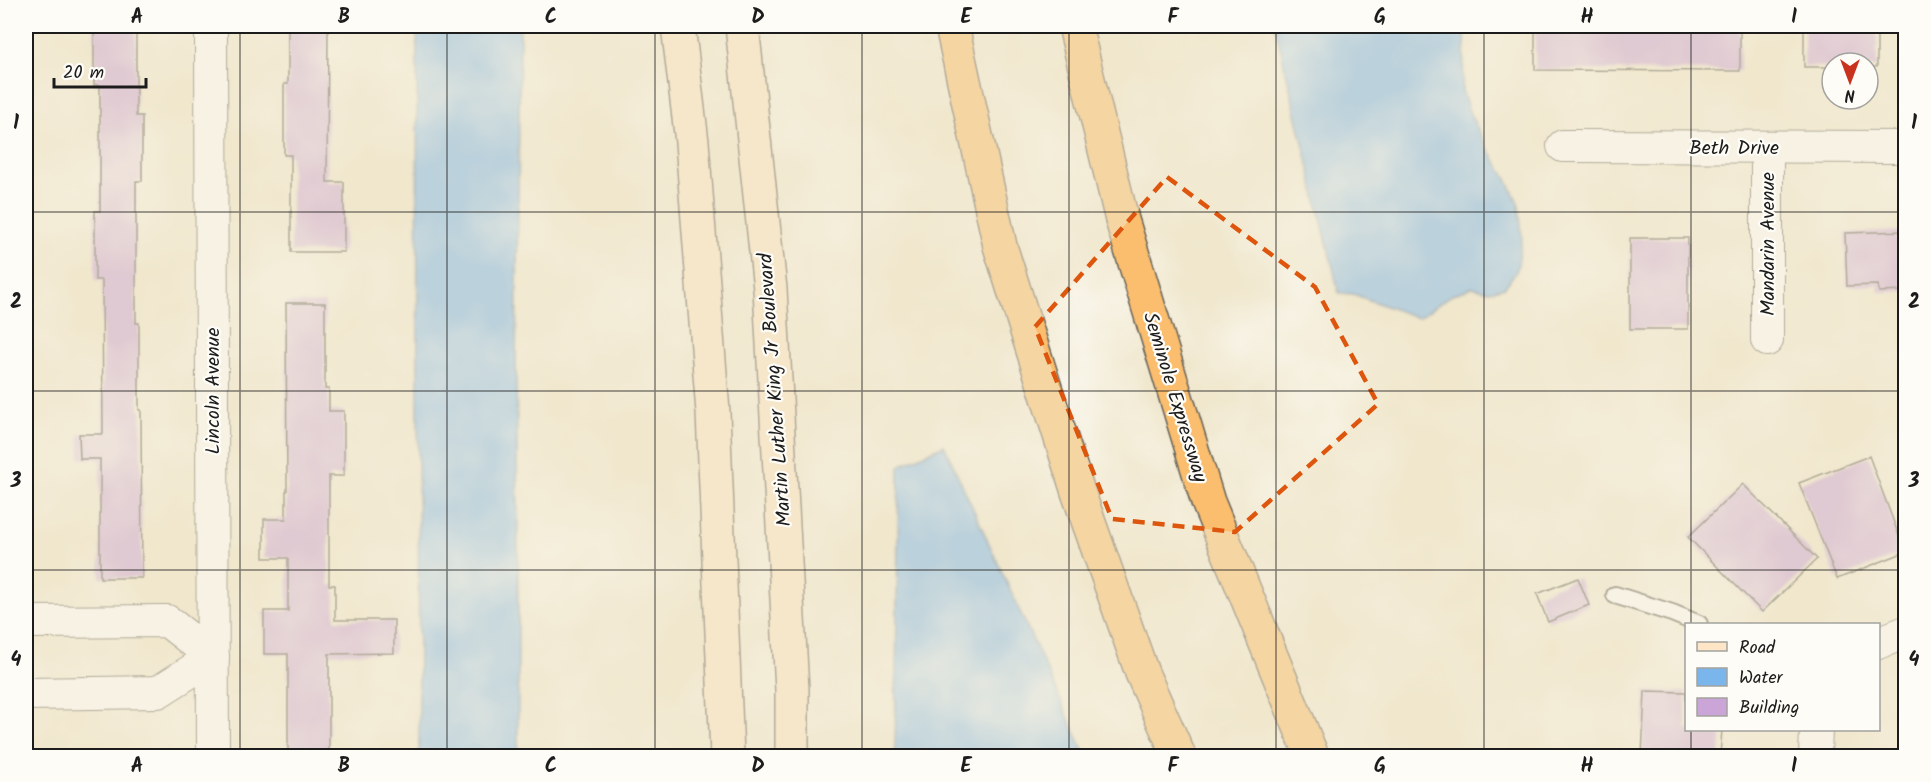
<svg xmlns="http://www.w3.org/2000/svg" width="1931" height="782" viewBox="0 0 1931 782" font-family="Kalam,sans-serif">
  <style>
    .water { fill: #7ab6ec; stroke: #4b6984; stroke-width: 1.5 }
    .building { fill: #cba5d7 }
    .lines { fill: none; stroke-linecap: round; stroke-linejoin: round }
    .lane-casing { stroke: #66635a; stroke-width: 20 }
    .street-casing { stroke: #66635a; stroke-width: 34 }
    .secondary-casing { stroke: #66635a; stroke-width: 36 }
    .highway-casing { stroke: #66635a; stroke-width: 36 }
    .lane { stroke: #fff; stroke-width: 16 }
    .street { stroke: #fff; stroke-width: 32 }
    .secondary { stroke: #fde5c5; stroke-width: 33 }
    .highway { stroke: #fbbe6e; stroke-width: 33 }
    .marked { fill: none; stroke: #de560d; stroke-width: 4.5; stroke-dasharray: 12 8; stroke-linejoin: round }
    .grid { fill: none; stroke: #1c1c1c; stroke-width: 1.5; stroke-opacity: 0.55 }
    .labels { text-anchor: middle; stroke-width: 4.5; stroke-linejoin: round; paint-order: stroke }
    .street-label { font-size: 20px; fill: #1c1c1c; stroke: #fdfcf7 }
    .neatline { fill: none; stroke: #1c1c1c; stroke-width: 2 }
    .grid-label { font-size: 20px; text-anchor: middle; font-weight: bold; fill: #1c1c1c }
  </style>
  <rect width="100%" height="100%" fill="#fdfcf7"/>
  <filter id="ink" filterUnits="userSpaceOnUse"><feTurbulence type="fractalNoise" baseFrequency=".0167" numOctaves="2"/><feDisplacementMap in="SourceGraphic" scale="12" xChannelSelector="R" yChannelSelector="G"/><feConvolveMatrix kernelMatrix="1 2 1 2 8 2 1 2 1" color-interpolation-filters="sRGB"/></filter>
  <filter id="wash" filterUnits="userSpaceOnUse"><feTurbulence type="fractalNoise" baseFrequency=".008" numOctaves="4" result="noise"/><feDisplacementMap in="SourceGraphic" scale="24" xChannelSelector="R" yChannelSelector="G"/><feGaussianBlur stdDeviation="1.35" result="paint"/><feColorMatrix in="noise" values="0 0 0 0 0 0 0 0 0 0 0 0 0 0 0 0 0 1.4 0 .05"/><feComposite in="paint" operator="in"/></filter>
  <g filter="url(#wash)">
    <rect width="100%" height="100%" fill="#f0e7cd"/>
    <g class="water">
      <polygon points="417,26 520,26 516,367 518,528 518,756 419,756"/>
      <polygon points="1275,26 1466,26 1462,91 1470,114 1487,147 1506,177 1519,205 1522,238 1517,270 1505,287 1489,291 1472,287 1452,295 1418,318 1353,294 1339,293"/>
      <polygon points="944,445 1086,756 895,756 899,466"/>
    </g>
    <g id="blocks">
      <g class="building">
        <polygon points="94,26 136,26 136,116 142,116 142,181 136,181 136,323 139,323 139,410 141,410 142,578 100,578 100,459 80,459 79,434 103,434 102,280 95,280 95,211 100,211 100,85 94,85"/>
        <polygon points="288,26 328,26 327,182 344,182 344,252 291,252 291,155 284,155 284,84 288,84"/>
        <polygon points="1535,26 1740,26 1740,71 1535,70"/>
        <polygon points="1804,26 1877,26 1877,67 1868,67 1868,63 1832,63 1832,67 1804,67"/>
        <polygon points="1905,231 1905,291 1879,292 1878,285 1847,286 1845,233"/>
        <rect x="1630" y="238" width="58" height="91"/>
        <polygon points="286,303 325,303 325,389 329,389 329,411 344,411 344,476 329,476 329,585 335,585 335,620 394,620 394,653 329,654 329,755 288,755 288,654 264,654 264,611 288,611 288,558 264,558 264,519 286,519 286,491 287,491"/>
        <polygon points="1869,456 1905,552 1837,579 1799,483"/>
        <polygon points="1743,484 1817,559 1762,612 1688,537"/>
        <polygon points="1578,578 1589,605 1548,622 1537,594"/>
        <polygon points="1645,691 1686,692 1686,729 1722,729 1720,756 1642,756"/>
      </g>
    </g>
  </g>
  <g filter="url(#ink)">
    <use href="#blocks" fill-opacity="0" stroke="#66635a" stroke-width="1.5"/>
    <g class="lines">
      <g class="lane-casing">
        <polyline id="lane" points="1615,595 1672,613 1699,624"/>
      </g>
      <g class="street-casing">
        <g id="street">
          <polyline points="211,26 213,756"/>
          <polyline points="1563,146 1906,147"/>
          <polyline points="1767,340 1767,147"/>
          <polyline points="26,622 167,621 213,657 158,692 26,694"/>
          <polyline points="1878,643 1906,632"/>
          <polyline points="1815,756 1816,730"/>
        </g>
      </g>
      <g class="secondary-casing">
        <g id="secondary">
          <polyline points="678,26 692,142 713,412 727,756"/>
          <polyline points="742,26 770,289 792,690 792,756"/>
        </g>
      </g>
      <g class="highway-casing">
        <g id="highway">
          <polyline points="952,26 1000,246 1078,492 1142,673 1179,756"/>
          <polyline points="1075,26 1122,220 1208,502 1312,756"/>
        </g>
      </g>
      <use href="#lane" class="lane"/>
      <use href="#street" class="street"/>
      <use href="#secondary" class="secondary"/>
      <use href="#highway" class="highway"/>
    </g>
  </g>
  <path d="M0 0H1931V782H0ZM1167 177 1315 287 1378 404 1235 532 1112 519 1035 327Z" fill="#f0e7cd" fill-opacity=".55" fill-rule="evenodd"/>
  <path class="marked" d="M1167 177 1315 287 1378 404 1235 532 1112 519 1035 327Z"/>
  <path class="grid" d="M240 26V756M447 26V756M655 26V756M862 26V756M1069 26V756M1276 26V756M1484 26V756M1691 26V624M26 212H1906M26 391H1906M26 570H1906M1691 730V756"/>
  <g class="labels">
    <g class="street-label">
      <text x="1734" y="154">Beth Drive</text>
      <text transform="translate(1767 244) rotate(-90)" y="7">Mandarin Avenue</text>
      <text transform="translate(774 390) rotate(-94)" y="7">Martin Luther King Jr Boulevard</text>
      <text transform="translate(212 391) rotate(-90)" y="7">Lincoln Avenue</text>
      <text transform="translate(1176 397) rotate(73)" y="7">Seminole Expressway</text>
    </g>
  </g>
  <rect width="1931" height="782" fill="none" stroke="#fdfcf7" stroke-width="66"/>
  <rect x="1685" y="623" width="195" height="108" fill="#fdfcf7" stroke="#a3a29f" stroke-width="1.5"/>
  <rect x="1697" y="642" width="30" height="9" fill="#fde5c5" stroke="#a3a29f" stroke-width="1.5"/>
  <text x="1739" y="653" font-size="18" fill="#1c1c1c">Road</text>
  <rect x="1697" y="668" width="30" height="18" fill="#7ab6ec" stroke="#a3a29f" stroke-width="1.5"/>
  <text x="1739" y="683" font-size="18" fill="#1c1c1c">Water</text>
  <rect x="1697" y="698" width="30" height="18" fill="#cba5d7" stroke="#a3a29f" stroke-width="1.5"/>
  <text x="1739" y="713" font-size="18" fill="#1c1c1c">Building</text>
  <g transform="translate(1850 81) rotate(180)"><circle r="28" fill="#fdfcf7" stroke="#a3a29f" stroke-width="1.5"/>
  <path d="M0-4.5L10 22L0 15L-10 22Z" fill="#c8321e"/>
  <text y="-9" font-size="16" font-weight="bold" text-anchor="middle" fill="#1c1c1c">N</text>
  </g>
  <path d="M54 78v9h92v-9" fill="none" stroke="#1c1c1c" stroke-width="3"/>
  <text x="63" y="78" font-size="18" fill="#1c1c1c" stroke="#fdfcf7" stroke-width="4.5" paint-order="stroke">20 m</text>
  <rect x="33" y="33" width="1865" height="716" class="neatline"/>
  <g class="grid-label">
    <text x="137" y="23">A</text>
    <text x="344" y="23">B</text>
    <text x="551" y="23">C</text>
    <text x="758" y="23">D</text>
    <text x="966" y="23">E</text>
    <text x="1173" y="23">F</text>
    <text x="1380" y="23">G</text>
    <text x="1587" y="23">H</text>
    <text x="1794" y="23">I</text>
    <text x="16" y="129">1</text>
    <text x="1914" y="129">1</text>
    <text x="16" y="308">2</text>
    <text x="1914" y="308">2</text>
    <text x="16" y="487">3</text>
    <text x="1914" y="487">3</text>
    <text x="16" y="666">4</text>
    <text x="1914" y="666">4</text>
    <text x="137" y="772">A</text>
    <text x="344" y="772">B</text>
    <text x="551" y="772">C</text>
    <text x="758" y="772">D</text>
    <text x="966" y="772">E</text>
    <text x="1173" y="772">F</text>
    <text x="1380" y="772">G</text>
    <text x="1587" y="772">H</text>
    <text x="1794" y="772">I</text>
  </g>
</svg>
